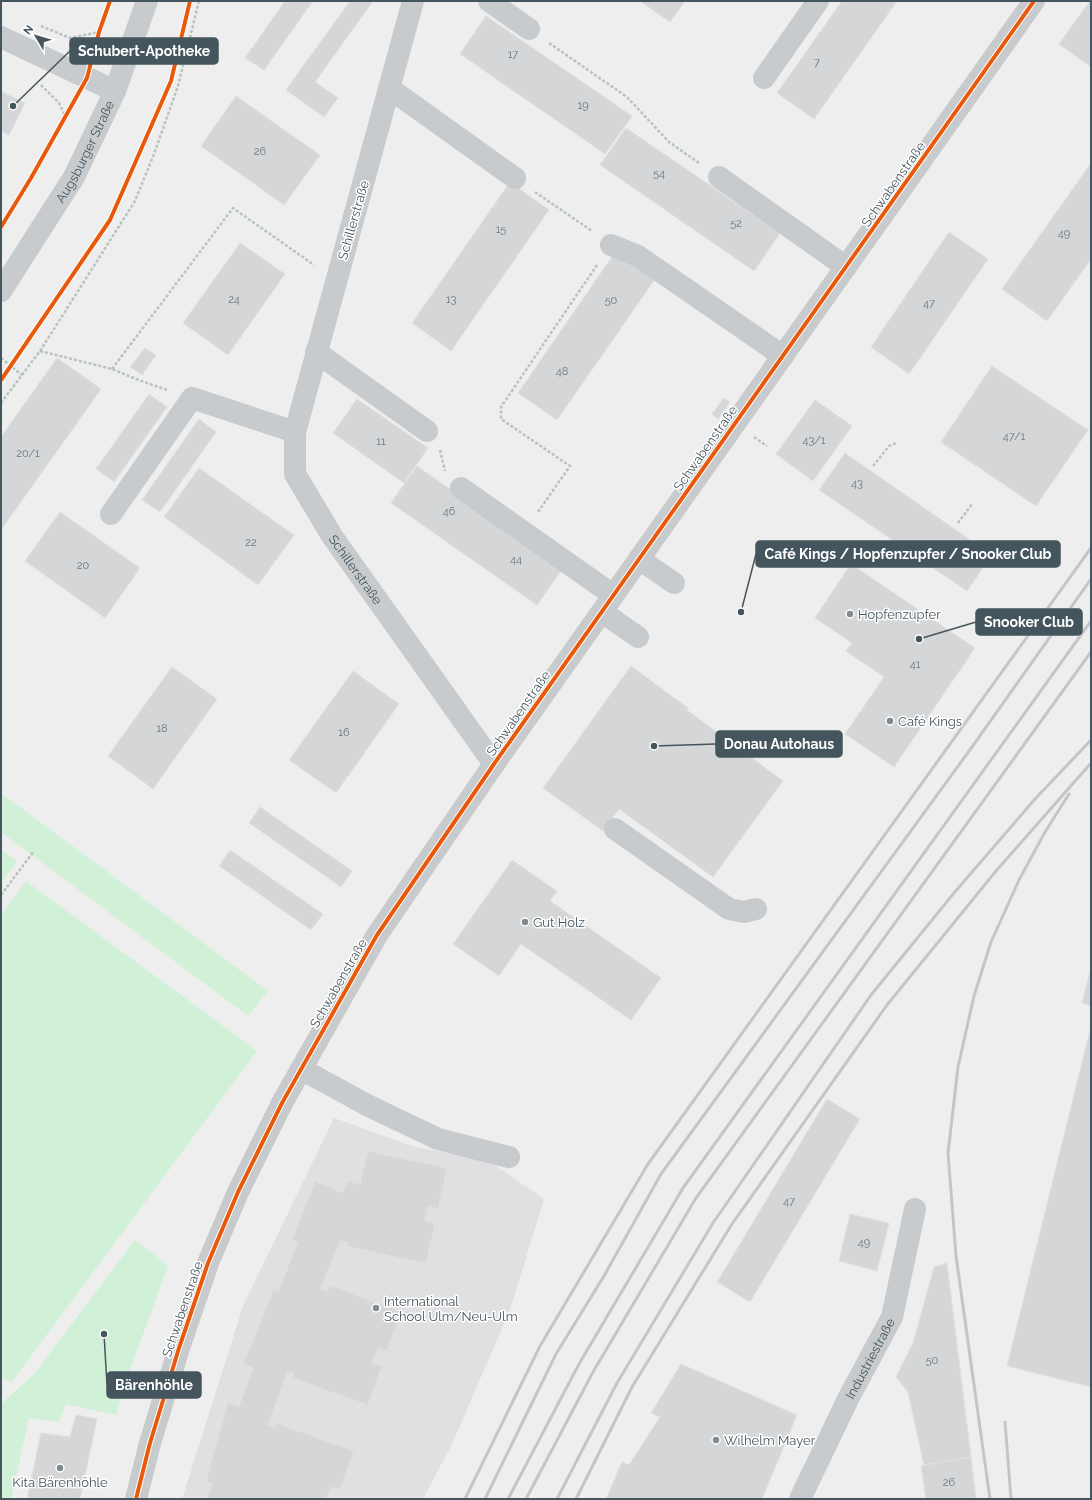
<svg xmlns="http://www.w3.org/2000/svg" width="1092" height="1500" viewBox="0 0 1092 1500" font-family="Raleway,sans-serif">
  <style>
    .education { fill: #e0dfe1 }
    .green { fill: #d0f1d7 }
    .building { fill: #d5d6d7; stroke: #e0e0e1 }
    .lines { fill: none; stroke-linecap: round; stroke-linejoin: round }
    .path { stroke: #b5c4be; stroke-width: 2.5; stroke-dasharray: 3 2; stroke-linecap: butt }
    .minor { stroke: #c7cbce; stroke-width: 22 }
    .rail { stroke: #c3c6c8; stroke-width: 3 }
    .cycleway-casing { stroke: #fff; stroke-width: 6 }
    .cycleway { stroke: #e8590c; stroke-width: 4 }
    .poi-dot { fill: #808b90; stroke: #fff; stroke-width: 1.5 }
    .labels { text-anchor: middle; stroke-width: 3; stroke-linejoin: round; paint-order: stroke }
    .number-label { font-size: 11px; fill: #6a767d }
    .street-label { font-size: 13px; fill: #44555d; stroke: #fff }
    .poi-label { font-size: 13px; fill: #44555d; stroke: #fff; text-anchor: start }
    .leader { fill: none; stroke: #44555d; stroke-width: 1.5 }
    .callout-dot { fill: #44555d; stroke: #fff; stroke-width: 1.5 }
    .callout { fill: #44555d; stroke: #44555d; stroke-width: 1.5 }
    .callout-label { font-size: 14px; text-anchor: middle; font-weight: bold; fill: #fff }
  </style>
  <rect width="100%" height="100%" fill="#efeeee"/>
  <polygon class="education" points="334,1118 412,1146 490,1162 544,1199 510,1310 452,1444 423,1499 182,1499 243,1306"/>
  <g class="green">
    <polygon points="1,793 268,991 248,1016 1,832"/>
    <polygon points="1,849 17,861 1,883"/>
    <polygon points="26,881 257,1051 11,1383 1,1376 1,915"/>
    <polygon points="135,1240 168,1266 123,1389 116,1415 66,1404 59,1422 29,1418 11,1499 1,1499 1,1404 35,1373"/>
  </g>
  <g class="building">
    <polygon points="285,1 313,1 264,70 245,58"/>
    <polygon points="350,1 373,1 315,82 338,98 324,117 286,90"/>
    <polygon points="640,1 685,1 670,22"/>
    <polygon points="842,1 897,1 814,119 777,93"/>
    <polygon points="1089,2 1091,3 1091,67 1059,44"/>
    <polygon points="486,16 632,116 605,154 460,54"/>
    <polygon points="1,91 25,103 9,135 1,131"/>
    <polygon points="236,96 320,155 284,205 201,146"/>
    <polygon points="626,128 780,233 754,271 600,165"/>
    <polygon points="1091,163 1091,259 1047,321 1002,289"/>
    <polygon points="510,182 549,210 451,351 412,323"/>
    <polygon points="949,232 988,259 909,374 871,347"/>
    <polygon points="240,243 285,274 228,355 183,323"/>
    <polygon points="616,251 655,279 557,420 518,393"/>
    <polygon points="145,348 156,355 142,375 130,367"/>
    <polygon points="57,358 101,389 1,530 1,437"/>
    <polygon points="992,366 1088,430 1036,506 941,442"/>
    <polygon points="149,394 167,407 114,482 96,469"/>
    <polygon points="724,398 730,402 718,419 712,414"/>
    <polygon points="357,399 428,448 404,483 333,433"/>
    <polygon points="815,400 852,426 813,481 776,454"/>
    <polygon points="199,419 216,432 160,512 142,500"/>
    <polygon points="845,453 992,555 967,591 819,490"/>
    <polygon points="417,466 563,568 537,605 391,503"/>
    <polygon points="199,468 294,535 258,585 164,517"/>
    <polygon points="60,512 140,568 105,618 25,561"/>
    <polygon points="851,564 975,648 894,767 845,734 884,677 846,651 852,643 815,618"/>
    <polygon points="631,666 688,708 687,710 783,781 713,877 619,809 603,831 543,788"/>
    <polygon points="172,667 217,699 153,789 108,756"/>
    <polygon points="353,671 399,704 336,793 289,760"/>
    <polygon points="260,807 352,871 341,887 249,823"/>
    <polygon points="230,850 323,914 311,930 219,866"/>
    <polygon points="512,860 557,891 550,901 661,978 631,1020 521,944 499,976 453,944"/>
    <polygon points="1091,967 1091,1006 1082,1003"/>
    <polygon points="1091,1026 1091,1387 1007,1366"/>
    <polygon points="827,1099 860,1119 750,1302 717,1282"/>
    <polygon points="368,1151 447,1168 438,1209 428,1206 425,1221 435,1223 426,1264 347,1246 348,1243 341,1240 320,1289 327,1292 329,1285 401,1312 387,1351 378,1348 372,1363 382,1366 368,1405 292,1378 294,1373 288,1371 268,1425 275,1428 276,1423 354,1451 340,1490 331,1487 326,1499 207,1499 212,1483 206,1481 228,1402 239,1406 253,1368 243,1364 273,1290 278,1292 298,1242 292,1240 315,1181 343,1193 347,1181 360,1184"/>
    <polygon points="850,1214 889,1223 877,1271 839,1261"/>
    <polygon points="947,1263 971,1457 924,1465 908,1392 896,1377 913,1343 934,1267"/>
    <polygon points="681,1364 797,1415 762,1499 606,1499 622,1462 629,1465 660,1417 651,1413"/>
    <polygon points="76,1415 97,1419 80,1499 27,1499 41,1433 70,1437"/>
    <polygon points="971,1457 976,1499 926,1499 921,1466"/>
  </g>
  <g class="lines">
    <g class="path">
      <polyline points="41,26 70,38 99,32"/>
      <polyline points="549,43 627,97 669,142 699,163"/>
      <polyline points="41,85 59,103 66,118"/>
      <polyline points="535,192 592,231"/>
      <polyline points="40,351 112,369 136,379 167,390"/>
      <polyline points="1,358 22,375"/>
      <polyline points="112,369 233,208 314,265"/>
      <polyline points="1,403 40,351 135,201 154,154 178,86 199,1"/>
      <polyline points="754,437 767,446"/>
      <polyline points="440,450 445,471"/>
      <polyline points="873,466 889,446 896,443"/>
      <polyline points="538,512 570,466 501,419 501,407 597,265"/>
      <polyline points="958,523 972,504"/>
      <polyline points="1,895 34,851"/>
    </g>
    <g class="minor">
      <path id="s1" d="M413 1 295 432V474L332 536 494 764"/>
      <polyline points="489,1 529,29"/>
      <polyline points="1,37 115,91"/>
      <polyline points="764,78 818,1"/>
      <polyline points="389,88 515,178"/>
      <polyline points="719,177 846,267"/>
      <polyline points="611,245 638,256 783,356"/>
      <path id="s2" d="M1 291 74 177 115 91 147 1"/>
      <polyline points="316,352 427,431"/>
      <polyline points="461,488 613,595"/>
      <polyline points="111,514 192,398 295,432"/>
      <polyline points="639,559 674,583"/>
      <polyline points="602,612 638,637"/>
      <polyline points="615,829 729,909 744,912 756,909"/>
      <polyline points="301,1069 369,1106 438,1139 509,1157"/>
      <polyline points="136,1499 150,1443 179,1348 208,1263 238,1192 282,1103 377,935 494,764 1034,1"/>
      <path id="s3" d="M800 1499 848 1399 892 1317 915 1209"/>
    </g>
    <g class="rail">
      <polyline points="1005,1422 1011,1499"/>
      <polyline points="465,1499 540,1346 648,1164 1091,548"/>
      <polyline points="485,1499 556,1354 604,1276 661,1174 972,747 1091,579"/>
      <polyline points="508,1499 579,1364 683,1188 1091,621"/>
      <polyline points="526,1499 593,1372 696,1198 1091,652"/>
      <polyline points="557,1499 617,1383 713,1223 871,995 954,893 1035,799 1091,740"/>
      <polyline points="576,1499 632,1387 732,1224 887,1005 996,871 1091,763"/>
      <polyline points="990,1499 956,1256 948,1153 958,1067 974,996 991,942 1019,880 1045,832 1069,794"/>
    </g>
    <g class="cycleway-casing">
      <g id="cycleway">
        <polyline points="1,227 31,178 87,78 99,32 110,1"/>
        <polyline points="1,380 110,220 171,81 190,1"/>
        <polyline points="136,1499 150,1443 179,1348 208,1263 238,1192 282,1103 377,935 494,764 1034,1"/>
      </g>
    </g>
    <use href="#cycleway" class="cycleway"/>
  </g>
  <g class="poi-dot">
    <circle cx="850" cy="614" r="4"/>
    <circle cx="890" cy="721" r="4"/>
    <circle cx="525" cy="922" r="4"/>
    <circle cx="376" cy="1308" r="4"/>
    <circle cx="716" cy="1440" r="4"/>
    <circle cx="60" cy="1468" r="4"/>
  </g>
  <g class="labels">
    <g class="number-label">
      <text x="513" y="58">17</text>
      <text x="817" y="66">7</text>
      <text x="583" y="109">19</text>
      <text x="260" y="155">26</text>
      <text x="659" y="177">54</text>
      <text x="736" y="227">52</text>
      <text x="501" y="233">15</text>
      <text x="1064" y="237">49</text>
      <text x="234" y="303">24</text>
      <text x="451" y="303">13</text>
      <text x="611" y="304">50</text>
      <text x="929" y="307">47</text>
      <text x="562" y="375">48</text>
      <text x="1014" y="440">47/1</text>
      <text x="814" y="444">43/1</text>
      <text x="381" y="445">11</text>
      <text x="28" y="457">20/1</text>
      <text x="857" y="487">43</text>
      <text x="449" y="515">46</text>
      <text x="251" y="546">22</text>
      <text x="516" y="563">44</text>
      <text x="83" y="569">20</text>
      <text x="915" y="668">41</text>
      <text x="162" y="732">18</text>
      <text x="344" y="736">16</text>
      <text x="789" y="1205">47</text>
      <text x="864" y="1246">49</text>
      <text x="932" y="1364">50</text>
      <text x="949" y="1486">26</text>
    </g>
    <g class="street-label">
      <text dy="5" stroke="none"><textPath href="#s2" startOffset="163">Augsburger Straße</textPath></text>
      <text transform="translate(893 184) rotate(-55)" y="5">Schwabenstraße</text>
      <text transform="translate(353 220) rotate(-74)" y="5">Schillerstraße</text>
      <text transform="translate(705 448) rotate(-55)" y="5">Schwabenstraße</text>
      <text dy="5" stroke="none"><textPath href="#s1" startOffset="602">Schillerstraße</textPath></text>
      <text transform="translate(518 713) rotate(-55)" y="5">Schwabenstraße</text>
      <text transform="translate(338 983) rotate(-60)" y="5">Schwabenstraße</text>
      <text transform="translate(182 1309) rotate(-71)" y="5">Schwabenstraße</text>
      <text dy="5" stroke="none"><textPath href="#s3" startOffset="157">Industriestraße</textPath></text>
    </g>
    <g class="poi-label">
      <text x="858" y="619">Hopfenzupfer</text>
      <text x="898" y="726">Café Kings</text>
      <text x="533" y="927">Gut Holz</text>
      <text x="384" y="1306">International<tspan x="384" dy="15">School Ulm/Neu-Ulm</tspan></text>
      <text x="724" y="1445">Wilhelm Mayer</text>
      <text x="60" y="1487" text-anchor="middle">Kita Bärenhöhle</text>
    </g>
  </g>
  <path class="leader" d="M13 106L70 51M741 612L756 554M919 639L976 622M654 746L716 744M104 1334L107 1385"/>
  <g class="callout-dot">
    <circle cx="13" cy="106" r="4"/>
    <circle cx="741" cy="612" r="4"/>
    <circle cx="919" cy="639" r="4"/>
    <circle cx="654" cy="746" r="4"/>
    <circle cx="104" cy="1334" r="4"/>
  </g>
  <g class="callout">
    <rect x="70" y="38" width="148" height="26" rx="4"/>
    <rect x="756" y="541" width="304" height="26" rx="4"/>
    <rect x="976" y="609" width="106" height="26" rx="4"/>
    <rect x="716" y="731" width="126" height="26" rx="4"/>
    <rect x="107" y="1372" width="94" height="26" rx="4"/>
  </g>
  <g class="callout-label">
    <text x="144" y="56">Schubert-Apotheke</text>
    <text x="908" y="559">Café Kings / Hopfenzupfer / Snooker Club</text>
    <text x="1029" y="627">Snooker Club</text>
    <text x="779" y="749">Donau Autohaus</text>
    <text x="154" y="1390">Bärenhöhle</text>
  </g>
  <rect width="1092" height="1500" fill="none" stroke="#44555d" stroke-width="4"/>
  <g transform="translate(36 36) rotate(308)" stroke="#ffffff" stroke-width="3" paint-order="stroke">
  <path d="M0-3L7 15L0 10L-7 15Z" fill="#44555d"/>
  <text y="-6" font-size="11" font-weight="bold" text-anchor="middle" fill="#44555d">N</text>
  </g>
</svg>
